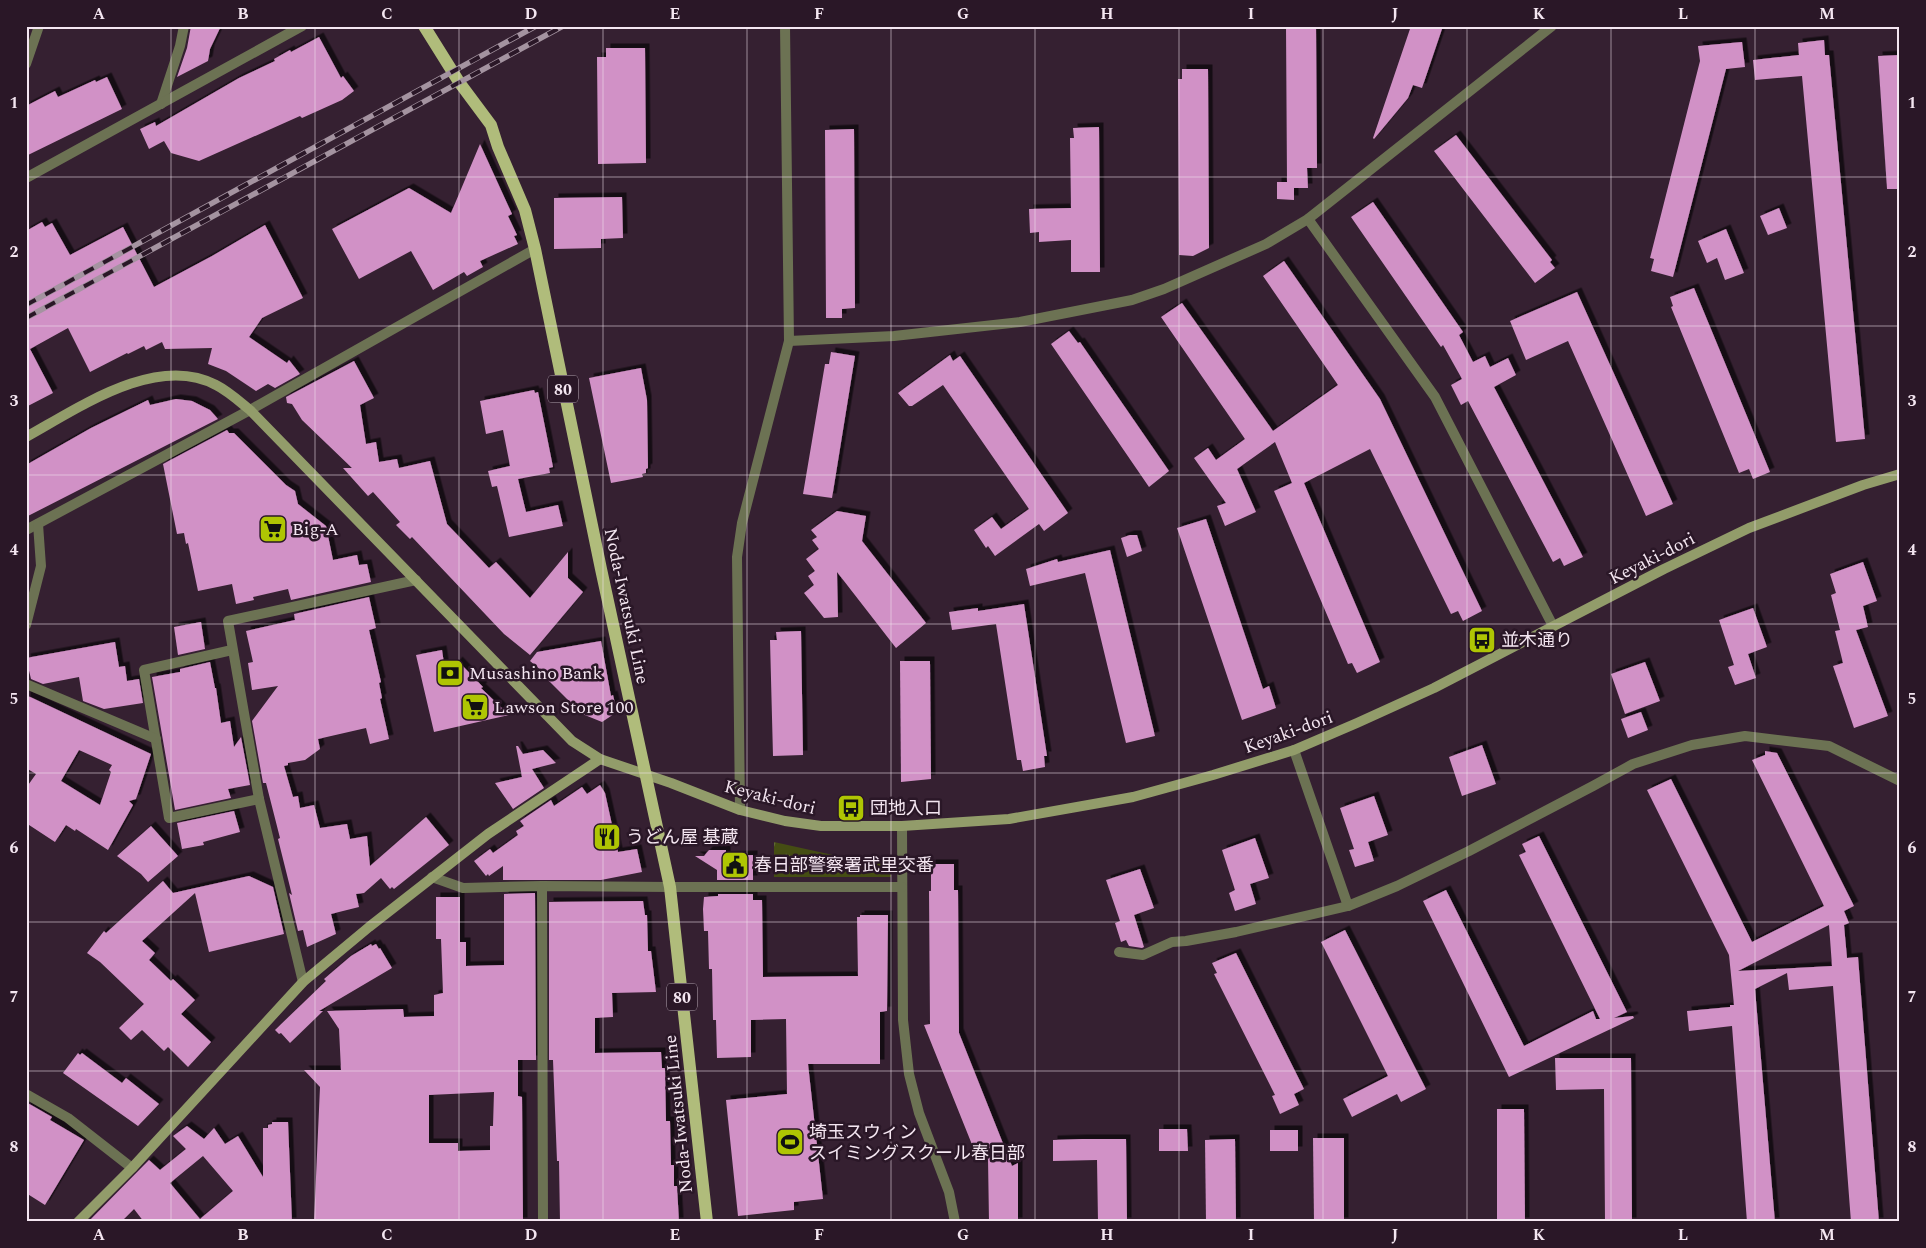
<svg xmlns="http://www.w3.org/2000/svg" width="1926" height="1248" viewBox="0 0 1926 1248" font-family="Spectral,'Noto Sans JP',serif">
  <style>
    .grass { fill: url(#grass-tufts) }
    .building { fill: #d191c6; fill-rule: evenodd; filter: url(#shadow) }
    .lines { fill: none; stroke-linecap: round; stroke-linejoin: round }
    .street { stroke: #6c7253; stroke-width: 10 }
    .secondary { stroke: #929c6a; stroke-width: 10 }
    .primary { stroke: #b0bc7b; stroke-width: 12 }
    .rail-casing { stroke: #a493a0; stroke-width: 5.5 }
    .rail { stroke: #2a1727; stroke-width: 4; stroke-dasharray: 11; stroke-linecap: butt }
    .grid { fill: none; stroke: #f4e6f1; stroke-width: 1; stroke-opacity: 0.55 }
    .labels { text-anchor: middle; stroke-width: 5; stroke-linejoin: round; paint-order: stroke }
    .shield { fill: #2a1727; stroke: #b7a8b4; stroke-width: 1 }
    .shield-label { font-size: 16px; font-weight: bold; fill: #f4e6f1 }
    .poi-label { font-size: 18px; fill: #f4e6f1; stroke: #2a1727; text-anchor: start }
    .street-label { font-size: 18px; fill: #f4e6f1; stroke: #2a1727 }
    .neatline { fill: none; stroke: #f4e6f1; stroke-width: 2 }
    .grid-label { font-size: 16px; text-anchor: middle; font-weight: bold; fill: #f4e6f1 }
  </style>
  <defs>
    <pattern id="grass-tufts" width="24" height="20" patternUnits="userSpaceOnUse" patternTransform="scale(1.25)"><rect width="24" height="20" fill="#454d13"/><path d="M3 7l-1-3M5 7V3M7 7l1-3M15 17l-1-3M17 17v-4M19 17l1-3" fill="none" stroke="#606736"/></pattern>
    <filter id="shadow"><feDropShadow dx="4.5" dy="-4.5" stdDeviation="0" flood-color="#0009"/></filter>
  </defs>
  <rect width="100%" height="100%" fill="#352031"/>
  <polygon class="grass" points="774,842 842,857 891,859 891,877 774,877"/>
  <g class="building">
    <polygon points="191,26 221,26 210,49 208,61 177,77 187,48"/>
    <polygon points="1286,26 1316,26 1317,168 1307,168 1308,188 1294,188 1294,200 1277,199 1277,182 1287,182"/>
    <polygon points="1411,26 1443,26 1422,88 1413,85 1408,98 1374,139 1373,138"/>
    <polygon points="319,37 341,78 343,76 354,91 342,100 302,118 300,116 199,161 171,153 164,141 149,149 140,129 155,122 156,126 239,78 275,61 274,59 290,50 291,52"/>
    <polygon points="1824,40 1825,55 1829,55 1865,439 1836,442 1802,76 1755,80 1753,60 1799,55 1798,43"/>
    <polygon points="1742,42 1745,67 1726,69 1673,277 1651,271 1654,259 1650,258 1700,61 1698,46"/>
    <polygon points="606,48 645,48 646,163 598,164 597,57 606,57"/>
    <polygon points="1900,55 1900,189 1887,189 1878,56"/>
    <polygon points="1182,69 1208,69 1209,248 1193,256 1179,255 1178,79 1182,79"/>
    <polygon points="107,77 122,109 26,156 26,106 55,91 58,97 95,80 96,82"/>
    <polygon points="1099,127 1100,272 1071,272 1071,240 1039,242 1039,232 1030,233 1029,209 1071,208 1070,138 1074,138 1073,128"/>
    <polygon points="854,129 855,308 842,309 842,318 826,318 825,130"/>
    <polygon points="1456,135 1552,260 1550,262 1555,268 1535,283 1434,151"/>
    <polygon points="480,144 512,214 508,216 517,235 514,236 518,244 480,261 483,267 467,276 464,272 433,290 411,251 359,279 332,229 409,188 451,213"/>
    <polygon points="622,197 623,238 601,239 601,248 554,249 554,198"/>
    <polygon points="1373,202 1463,332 1459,335 1473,362 1485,356 1490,367 1508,358 1516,375 1494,387 1583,557 1564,566 1560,558 1553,562 1468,401 1461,405 1451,385 1462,379 1443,345 1441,347 1351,217"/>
    <polygon points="1779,208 1787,228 1768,235 1760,216"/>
    <polygon points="42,222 45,227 52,223 70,255 123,227 154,287 212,256 265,225 303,298 262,318 249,337 287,363 289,360 300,374 275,388 268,384 256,391 226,371 208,364 212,348 165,349 162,342 146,350 144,346 128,354 127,353 90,372 68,328 30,349 53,393 26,407 26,231"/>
    <polygon points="1726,229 1744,273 1725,280 1717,258 1707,263 1698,241"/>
    <polygon points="1284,261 1380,399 1482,611 1463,621 1458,611 1451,614 1370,449 1304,483 1380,662 1357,673 1352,663 1348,664 1274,491 1292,483 1275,442 1237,469 1256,512 1225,526 1217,506 1226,503 1194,458 1208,448 1216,460 1245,439 1161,317 1182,303 1273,431 1338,385 1263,276"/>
    <polygon points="1694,288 1770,472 1753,479 1749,469 1739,473 1671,307 1673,306 1670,297"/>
    <polygon points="1577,292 1673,504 1646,516 1568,341 1526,360 1510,321"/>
    <polygon points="1069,331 1078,343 1080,342 1169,471 1149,487 1051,344"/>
    <polygon points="831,352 855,356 832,498 803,494 825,364 829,364"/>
    <polygon points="950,355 953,361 960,356 1068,513 1044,531 1039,524 995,556 988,546 986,548 974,530 992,517 1001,529 1029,509 943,385 912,406 909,406 898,393"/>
    <polygon points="354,361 374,398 360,405 366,444 376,442 379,462 397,459 399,468 430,461 447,524 489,568 496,562 530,598 568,552 568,578 583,592 530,655 504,634 412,537 410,539 396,525 400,522 373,492 368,496 343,468 352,468 302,420 292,404 287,403 286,397"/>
    <polygon points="641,368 647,400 648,468 646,469 646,473 642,474 643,477 611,483 589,378"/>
    <polygon points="534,390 535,393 538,392 553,467 549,468 550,473 518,479 526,512 558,505 563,526 509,537 497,486 492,487 488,471 510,466 503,430 486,434 480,401"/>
    <polygon points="176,399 192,401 210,410 218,419 26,517 26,465 91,428 148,400 150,405"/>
    <polygon points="227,430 229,433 234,433 286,485 295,491 298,504 326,526 333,560 357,555 359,565 367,564 371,582 291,600 288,589 253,597 254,600 236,604 232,584 198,591 188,543 186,544 184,533 177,534 163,464"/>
    <polygon points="837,511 866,516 862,541 926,623 896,648 837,572 838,617 824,618 804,593 814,585 808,576 815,571 806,559 819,549 812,540 817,537 811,530"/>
    <polygon points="1206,519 1263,689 1269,686 1276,708 1242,720 1177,528"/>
    <polygon points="1130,535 1137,535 1142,551 1127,557 1121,538"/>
    <polygon points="1110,550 1155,736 1126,743 1085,573 1030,586 1026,569 1057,559 1058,562"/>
    <polygon points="1863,562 1877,601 1863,606 1868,627 1856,630 1888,716 1854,728 1833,666 1843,663 1835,631 1840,630 1831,595 1836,593 1830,574"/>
    <polygon points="369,597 376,628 369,630 381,682 379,683 382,698 380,699 389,739 370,744 366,728 318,739 320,749 305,760 288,763 288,765 284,766 293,797 298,796 300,808 314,805 320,828 347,824 350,839 367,836 370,866 426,817 449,845 394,889 392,887 390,889 381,878 364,893 356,894 359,907 331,914 336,934 307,947 303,930 298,931 289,893 292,895 278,839 280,838 266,783 263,783 252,721 278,686 252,690 248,663 253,662 246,631 295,620 294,614"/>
    <polygon points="1024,604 1047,756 1044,756 1045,767 1023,771 1021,760 1017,760 996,624 952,630 949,612 978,608 978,611"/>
    <polygon points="1753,608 1767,647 1748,654 1756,678 1735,685 1728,667 1734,665 1719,620"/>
    <polygon points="201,622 205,649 178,655 174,627"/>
    <polygon points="801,631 803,755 773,756 770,640 777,640 776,632"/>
    <polygon points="601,641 611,696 613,695 617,712 602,722 575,711 575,707 543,675 542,671 530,661 537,652"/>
    <polygon points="115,642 119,667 125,666 127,681 139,679 143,703 104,709 83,701 79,677 43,684 31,679 26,658"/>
    <polygon points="442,650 446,677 458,661 483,687 481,688 509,715 434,732 416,655"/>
    <polygon points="900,661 930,661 931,779 901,782"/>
    <polygon points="210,662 215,688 216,688 221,723 230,721 234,747 241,737 250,785 228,789 231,798 175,810 152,677 180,672 180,669"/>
    <polygon points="1645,662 1660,701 1625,714 1611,674"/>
    <path d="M26 695 151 754 136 799 129 801 133 805 108 850 76 829 75 831 66 825 55 842 26 823V788L36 774 26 768ZM79 750 112 765 109 770 111 772 100 805 61 781Z"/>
    <polygon points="1641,712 1648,730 1628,738 1621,719"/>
    <polygon points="1482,745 1496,784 1462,796 1449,757"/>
    <polygon points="516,746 518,746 523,754 543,750 556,763 532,769 544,788 513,809 495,783 522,777"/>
    <path d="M1765 751 1777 753 1854 906 1844 911 1849 923 1844 925 1847 958 1858 957 1879 1222H1851L1833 986 1789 990 1787 973 1755 989 1775 1222H1747L1732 1026 1689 1031 1687 1011 1730 1007V1005H1734L1729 955 1647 790 1671 779 1752 942 1824 906 1752 760 1765 755ZM1829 925 1832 966 1738 971Z"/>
    <polygon points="600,785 605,793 618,852 637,849 642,872 601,880 503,880 503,866 489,876 488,874 486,876 474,861 490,849 493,853 518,835 516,831 524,826 520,821 551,800 554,806 582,787 587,794"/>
    <polygon points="1374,796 1388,835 1368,842 1374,861 1355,867 1349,850 1354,849 1340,808"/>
    <polygon points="234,811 240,832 203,842 204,845 182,849 177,823"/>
    <polygon points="151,826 178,856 148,882 141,874 117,856"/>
    <polygon points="1539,836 1627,1012 1614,1018 1633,1016 1634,1018 1509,1077 1423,901 1446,890 1524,1046 1593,1011 1596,1019 1600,1019 1519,855 1526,852 1522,844"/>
    <polygon points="1255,838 1269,878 1250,884 1256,904 1235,911 1229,893 1235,890 1222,850"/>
    <polygon points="709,850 726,850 726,856 753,855 753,880 717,880 717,870 695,856 704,856"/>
    <polygon points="931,864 954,864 954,890 958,890 959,1033 1012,1166 1018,1163 1018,1222 989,1222 988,1158 979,1162 924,1025 930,1024 929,891 931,891"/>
    <polygon points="1140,869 1154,908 1134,915 1144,947 1142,948 1129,946 1126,940 1121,942 1115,923 1120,921 1106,880"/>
    <polygon points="249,876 273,887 284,934 209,952 195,893 142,941 155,953 149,960 171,981 173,979 195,1000 181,1014 211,1042 188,1067 168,1047 164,1051 142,1030 131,1040 119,1028 144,1004 100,962 87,953 104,931 106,933 163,881 173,893"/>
    <path d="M535 893 536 1060H518V1096L522 1097 523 1222H314L320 1087 304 1070H341L339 1029 327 1011 403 1009 404 1017 434 1016V995L443 993 441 939H436V897H460V942H466V966L504 965V894ZM494 1092 493 1126H490V1150L458 1151V1143H429V1095Z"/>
    <polygon points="718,894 753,894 753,900 762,900 763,977 858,976 857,917 860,917 860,915 888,915 887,1011 880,1012 880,1064 808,1064 823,1199 794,1202 794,1210 738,1216 726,1100 787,1094 786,1019 751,1020 751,1057 717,1058 716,1020 713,1020 712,969 709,969 708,931 704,931 703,909 704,897 718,896"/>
    <polygon points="643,901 645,915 647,915 648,951 651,951 656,992 612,993 613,1017 595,1018 595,1053 661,1052 662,1068 665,1068 666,1121 670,1121 671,1165 674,1165 674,1186 677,1186 679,1222 560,1222 559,1161 557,1161 553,1060 549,1060 549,902"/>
    <polygon points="1345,930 1426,1089 1401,1102 1397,1094 1352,1117 1343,1099 1388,1076 1321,942"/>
    <polygon points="371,944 372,946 376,944 379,949 380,948 392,968 319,1011 323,1011 290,1043 281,1033 279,1034 275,1030 326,981 324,979 351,956"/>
    <polygon points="1236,953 1304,1089 1294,1094 1299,1105 1280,1114 1272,1096 1275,1095 1214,974 1217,973 1212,963"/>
    <polygon points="78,1053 80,1055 82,1053 122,1083 126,1078 159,1104 138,1126 63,1073"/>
    <polygon points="1555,1058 1631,1058 1632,1222 1605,1222 1604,1089 1556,1090"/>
    <polygon points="26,1102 52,1117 50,1120 84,1140 45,1205 26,1193"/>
    <polygon points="1497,1109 1524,1109 1525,1222 1497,1222"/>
    <path d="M272 1122H288L292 1222H144L134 1209 121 1222H88L149 1160 160 1170 186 1149 173 1136 187 1126 204 1139 214 1128 225 1144 238 1136 263 1177V1128H268V1125L272 1124ZM203 1156 233 1191 200 1219 170 1183Z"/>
    <polygon points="1159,1129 1187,1129 1188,1151 1159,1151"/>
    <rect x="1270" y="1130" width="28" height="21"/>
    <polygon points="1313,1138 1344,1138 1344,1222 1314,1222"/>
    <polygon points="1082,1139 1126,1139 1127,1222 1098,1222 1097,1160 1053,1161 1053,1140"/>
    <polygon points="1235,1139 1236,1222 1206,1222 1205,1140"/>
  </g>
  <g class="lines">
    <g class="street">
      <polyline points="26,64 39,26"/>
      <polyline points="161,104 180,46 184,26"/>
      <polyline points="26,178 302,26"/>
      <polyline points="1308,219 1435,397 1553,626"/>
      <polyline points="789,341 894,336 1020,322 1132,300 1164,289 1266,244 1308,219 1552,26"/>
      <polyline points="26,530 250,410 535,249"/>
      <polyline points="26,625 41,566 38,524"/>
      <polyline points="232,650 144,670 169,818 259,799"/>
      <polyline points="26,684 156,739"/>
      <polyline points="1294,750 1348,906"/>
      <polyline points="740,810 737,557 742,523 789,341 785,26"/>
      <polyline points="902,826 903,1020 909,1074 919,1113 949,1192 955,1222"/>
      <polyline points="432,877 463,888 542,886 670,887 902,887"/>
      <polyline points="542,886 543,1222"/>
      <polyline points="1119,952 1143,955 1172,942 1186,941 1236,932 1348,906 1397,886 1469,851 1593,786 1633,764 1692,745 1745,736 1829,746 1900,781"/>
      <polyline points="303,982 259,799 228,621 416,580"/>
      <polyline points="26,1094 68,1118 132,1168"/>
    </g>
    <g class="secondary">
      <path d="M26 437C77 409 156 353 216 385 228 391 239 401 250 410L572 741 600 759 671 783 740 810 785 821 821 826H902L1009 819 1133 797 1213 775 1294 750 1357 723 1434 688 1664 569 1749 528 1863 485 1900 474"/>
      <polyline points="78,1222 132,1168 303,982 369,927 488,834 600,759"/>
    </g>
    <polyline class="primary" points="424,26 459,82 491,125 498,147 525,210 535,249 601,569 670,887 707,1222"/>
    <g class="rail-casing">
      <g id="rail">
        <polyline points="26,305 536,26"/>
        <polyline points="26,318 563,26"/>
      </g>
    </g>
    <use href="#rail" class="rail"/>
  </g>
  <path class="grid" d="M171 26V1222M315 26V1222M459 26V1222M603 26V1222M747 26V1222M891 26V1222M1035 26V1222M1179 26V1222M1323 26V1222M1467 26V1222M1611 26V1222M1755 26V1222M26 177H1900M26 326H1900M26 475H1900M26 624H1900M26 773H1900M26 922H1900M26 1071H1900"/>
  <defs>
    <g id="supermarket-square" transform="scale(1.4375)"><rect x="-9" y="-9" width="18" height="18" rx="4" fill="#afc503" stroke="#2a1727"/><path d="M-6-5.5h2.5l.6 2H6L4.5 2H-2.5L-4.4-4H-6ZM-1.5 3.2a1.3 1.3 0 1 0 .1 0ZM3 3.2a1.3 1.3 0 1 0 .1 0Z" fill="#111"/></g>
    <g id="bus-square" transform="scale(1.4375)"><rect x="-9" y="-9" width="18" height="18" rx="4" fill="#afc503" stroke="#2a1727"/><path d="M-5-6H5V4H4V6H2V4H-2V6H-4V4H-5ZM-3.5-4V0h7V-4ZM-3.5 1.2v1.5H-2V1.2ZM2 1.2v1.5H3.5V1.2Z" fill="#111"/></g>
    <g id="bank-square" transform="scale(1.4375)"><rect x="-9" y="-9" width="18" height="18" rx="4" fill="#afc503" stroke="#2a1727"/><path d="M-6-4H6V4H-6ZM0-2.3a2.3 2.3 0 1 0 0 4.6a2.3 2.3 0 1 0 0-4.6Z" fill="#111"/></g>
    <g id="restaurant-square" transform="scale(1.4375)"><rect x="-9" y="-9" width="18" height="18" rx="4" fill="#afc503" stroke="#2a1727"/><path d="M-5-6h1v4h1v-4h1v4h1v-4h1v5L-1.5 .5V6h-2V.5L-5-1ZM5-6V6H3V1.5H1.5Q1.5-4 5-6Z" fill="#111"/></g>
    <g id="civic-square" transform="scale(1.4375)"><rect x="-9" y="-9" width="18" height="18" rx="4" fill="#afc503" stroke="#2a1727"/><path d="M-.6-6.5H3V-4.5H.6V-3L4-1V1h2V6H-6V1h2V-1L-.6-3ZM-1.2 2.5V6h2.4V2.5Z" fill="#111"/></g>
    <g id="stadium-square" transform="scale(1.4375)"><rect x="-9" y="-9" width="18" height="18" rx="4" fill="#afc503" stroke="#2a1727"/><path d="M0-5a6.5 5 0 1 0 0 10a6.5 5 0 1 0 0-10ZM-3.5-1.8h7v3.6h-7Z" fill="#111"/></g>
  </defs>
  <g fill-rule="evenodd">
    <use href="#supermarket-square" x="273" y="529"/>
    <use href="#bus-square" x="1482" y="640"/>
    <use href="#bank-square" x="450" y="673"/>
    <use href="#supermarket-square" x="475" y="707"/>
    <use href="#bus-square" x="851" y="808"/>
    <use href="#restaurant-square" x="607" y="837"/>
    <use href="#civic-square" x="735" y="865"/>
    <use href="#stadium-square" x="790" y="1142"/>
  </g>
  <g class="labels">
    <g class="shield">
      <rect x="548" y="375.5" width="30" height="27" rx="4"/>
      <rect x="667" y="983.5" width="30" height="27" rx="4"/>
    </g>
    <g class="shield-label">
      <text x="563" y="395">80</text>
      <text x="682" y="1003">80</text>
    </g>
    <g class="poi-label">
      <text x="292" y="535">Big-A</text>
      <text x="1501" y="646">並木通り</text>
      <text x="469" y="679">Musashino Bank</text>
      <text x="494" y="713">Lawson Store 100</text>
      <text x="870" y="814">団地入口</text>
      <text x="626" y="843">うどん屋 基蔵</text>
      <text x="754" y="871">春日部警察署武里交番</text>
      <text x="809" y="1138">埼玉スウィン<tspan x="809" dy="21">スイミングスクール春日部</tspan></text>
    </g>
    <g class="street-label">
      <text transform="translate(1652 558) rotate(-27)" y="6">Keyaki-dori</text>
      <text transform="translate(627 606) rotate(78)" y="6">Noda-Iwatsuki Line</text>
      <text transform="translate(1288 732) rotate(-20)" y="6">Keyaki-dori</text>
      <text transform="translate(770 797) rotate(14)" y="6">Keyaki-dori</text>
      <text transform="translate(678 1114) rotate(-96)" y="6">Noda-Iwatsuki Line</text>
    </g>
  </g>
  <rect width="1926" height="1248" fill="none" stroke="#2a1727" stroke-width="55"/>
  <rect x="28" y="28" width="1870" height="1192" class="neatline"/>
  <g class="grid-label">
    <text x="99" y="19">A</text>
    <text x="243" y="19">B</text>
    <text x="387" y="19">C</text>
    <text x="531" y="19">D</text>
    <text x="675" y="19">E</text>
    <text x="819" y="19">F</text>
    <text x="963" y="19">G</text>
    <text x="1107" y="19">H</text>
    <text x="1251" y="19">I</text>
    <text x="1395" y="19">J</text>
    <text x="1539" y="19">K</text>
    <text x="1683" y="19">L</text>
    <text x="1827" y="19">M</text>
    <text x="14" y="108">1</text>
    <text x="1912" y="108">1</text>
    <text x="14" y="257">2</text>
    <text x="1912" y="257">2</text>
    <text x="14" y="406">3</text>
    <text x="1912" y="406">3</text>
    <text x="14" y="555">4</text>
    <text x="1912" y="555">4</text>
    <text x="14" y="704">5</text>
    <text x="1912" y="704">5</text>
    <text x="14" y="853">6</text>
    <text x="1912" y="853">6</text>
    <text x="14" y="1002">7</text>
    <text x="1912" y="1002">7</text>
    <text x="14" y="1152">8</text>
    <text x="1912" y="1152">8</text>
    <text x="99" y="1240">A</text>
    <text x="243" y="1240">B</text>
    <text x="387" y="1240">C</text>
    <text x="531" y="1240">D</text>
    <text x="675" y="1240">E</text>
    <text x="819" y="1240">F</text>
    <text x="963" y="1240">G</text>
    <text x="1107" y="1240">H</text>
    <text x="1251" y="1240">I</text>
    <text x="1395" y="1240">J</text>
    <text x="1539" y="1240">K</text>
    <text x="1683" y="1240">L</text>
    <text x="1827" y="1240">M</text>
  </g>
</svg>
